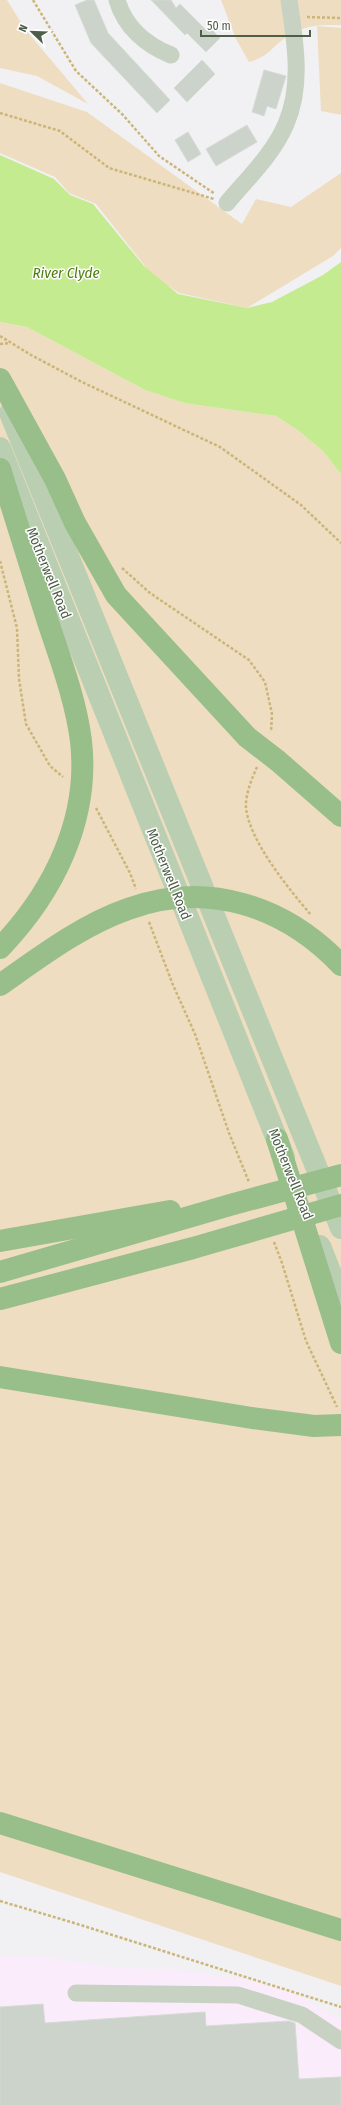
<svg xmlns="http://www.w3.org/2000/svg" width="341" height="2106" viewBox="0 0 341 2106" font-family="'Fira Sans Condensed',sans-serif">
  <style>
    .commercial { fill: #fbecfc }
    .green { fill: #efddc1 }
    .water { fill: #c4eb8f }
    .building { fill: #ccd3cb; stroke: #d5dcd5 }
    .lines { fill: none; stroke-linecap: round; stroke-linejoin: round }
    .path { stroke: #ccb579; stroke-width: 2.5; stroke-dasharray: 3 2; stroke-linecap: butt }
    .minor { stroke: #c7d2c2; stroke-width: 17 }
    .major { stroke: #bacfb1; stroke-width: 22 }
    .highway { stroke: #98be8a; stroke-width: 22 }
    .labels { text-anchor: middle; stroke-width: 3; stroke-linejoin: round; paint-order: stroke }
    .street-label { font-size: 14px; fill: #4f5e49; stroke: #fff }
    .water-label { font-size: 15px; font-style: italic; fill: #4f7d10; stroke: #fff }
  </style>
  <rect width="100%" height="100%" fill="#f1f1f3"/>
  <polygon class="commercial" points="0,1956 53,1958 114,1968 170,1969 247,1980 298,1995 341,2020 341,2106 0,2106"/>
  <g class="green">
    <polygon points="0,0 7,0 25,29 88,104 37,76 0,68"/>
    <path d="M221 0H341V25C319 25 307 24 287 37 270 47 271 56 249 62L236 39Z"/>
    <polygon points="317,26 341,28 341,115 321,111"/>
    <polygon points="0,83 87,112 242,224 256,199 291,207 341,173 341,248 333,256 247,308 179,293 152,275 96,204 69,193 55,177 0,153"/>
    <polygon points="0,322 27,327 145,390 184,403 276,416 299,431 323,451 341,474 341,1986 0,1872"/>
  </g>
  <polygon class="water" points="0,155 54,179 70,195 93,204 144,266 178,294 247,308 272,302 323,275 341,262 341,474 323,451 299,431 276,416 184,403 145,390 27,327 0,322"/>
  <g class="building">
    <polygon points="87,0 94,0 108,33 170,100 157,113 91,43 75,5"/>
    <polygon points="151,0 171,0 176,8 180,4 207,31 210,28 220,38 206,52 187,33 185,35"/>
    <polygon points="202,60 215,74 187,102 174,88"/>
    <polygon points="264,70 286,76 276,109 267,106 264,116 252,112"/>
    <polygon points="247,125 257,142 216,166 206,149"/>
    <polygon points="188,132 201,154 188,162 175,140"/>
    <polygon points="43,2004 45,2023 205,2012 206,2026 289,2021 295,2023 299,2079 341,2077 341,2106 0,2106 0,2007"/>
  </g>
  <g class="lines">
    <g class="path">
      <polyline points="33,0 76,71 123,115 159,156 215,194"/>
      <polyline points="307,17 341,18"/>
      <polyline points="0,113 60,131 109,168 214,199"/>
      <polyline points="0,336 31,355 82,382 220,447 301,505 341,543"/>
      <polyline points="0,344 10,343"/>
      <polyline points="0,561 17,628 19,679 26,724 50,766 63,777"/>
      <polyline points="122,568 150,593 249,660 265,682 272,714 271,732"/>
      <path d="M257 767C252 778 245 795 246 808 250 842 289 889 311 915"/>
      <polyline points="96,808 130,873 136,889"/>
      <polyline points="149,922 173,985 195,1034 229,1133 249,1182"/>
      <polyline points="274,1242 282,1263 306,1341 337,1407"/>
      <polyline points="0,1901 71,1922 341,2007"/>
    </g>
    <g class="minor">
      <path d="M117 0C125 27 146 45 171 55"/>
      <path d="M227 203C247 179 274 153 286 124 303 85 295 41 289 0"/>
      <polyline points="76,1993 238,1995 302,2015 341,2041"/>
    </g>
    <g class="major">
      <polyline points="10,413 341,1228"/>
      <polyline points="0,448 284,1157"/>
      <polyline points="320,1246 341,1299"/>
    </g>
    <g class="highway">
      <polyline points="0,379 55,479 75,523 116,595 247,737 278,761 341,816"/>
      <path d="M0 469C16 521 32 571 48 622 61 661 76 701 81 741 90 820 53 893 0 948"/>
      <path d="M0 985C40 957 82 925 128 909 207 880 285 906 341 965"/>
      <polyline points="277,1139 341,1343"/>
      <polyline points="0,1241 170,1211"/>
      <polyline points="0,1272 230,1205 341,1175"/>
      <polyline points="0,1299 193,1248 341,1205"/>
      <polyline points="0,1377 252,1418 314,1426 341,1425"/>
      <polyline points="0,1823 341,1930"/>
    </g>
  </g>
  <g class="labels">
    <g class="street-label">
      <text transform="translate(49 573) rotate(68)" y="5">Motherwell Road</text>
      <text transform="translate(169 874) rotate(68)" y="5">Motherwell Road</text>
      <text transform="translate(291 1174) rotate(68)" y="5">Motherwell Road</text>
    </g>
    <g class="water-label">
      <text x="66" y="278">River Clyde</text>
    </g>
  </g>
  <g transform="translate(32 32) rotate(293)" stroke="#ffffff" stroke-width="3" paint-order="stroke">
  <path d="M0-3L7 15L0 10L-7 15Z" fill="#4f5e49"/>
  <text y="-6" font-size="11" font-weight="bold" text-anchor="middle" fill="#4f5e49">N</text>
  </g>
  <path d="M201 30v6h109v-6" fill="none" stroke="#4f5e49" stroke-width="2"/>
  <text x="207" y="30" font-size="12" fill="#4f5e49" stroke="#ffffff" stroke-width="3" paint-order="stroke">50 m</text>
</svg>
